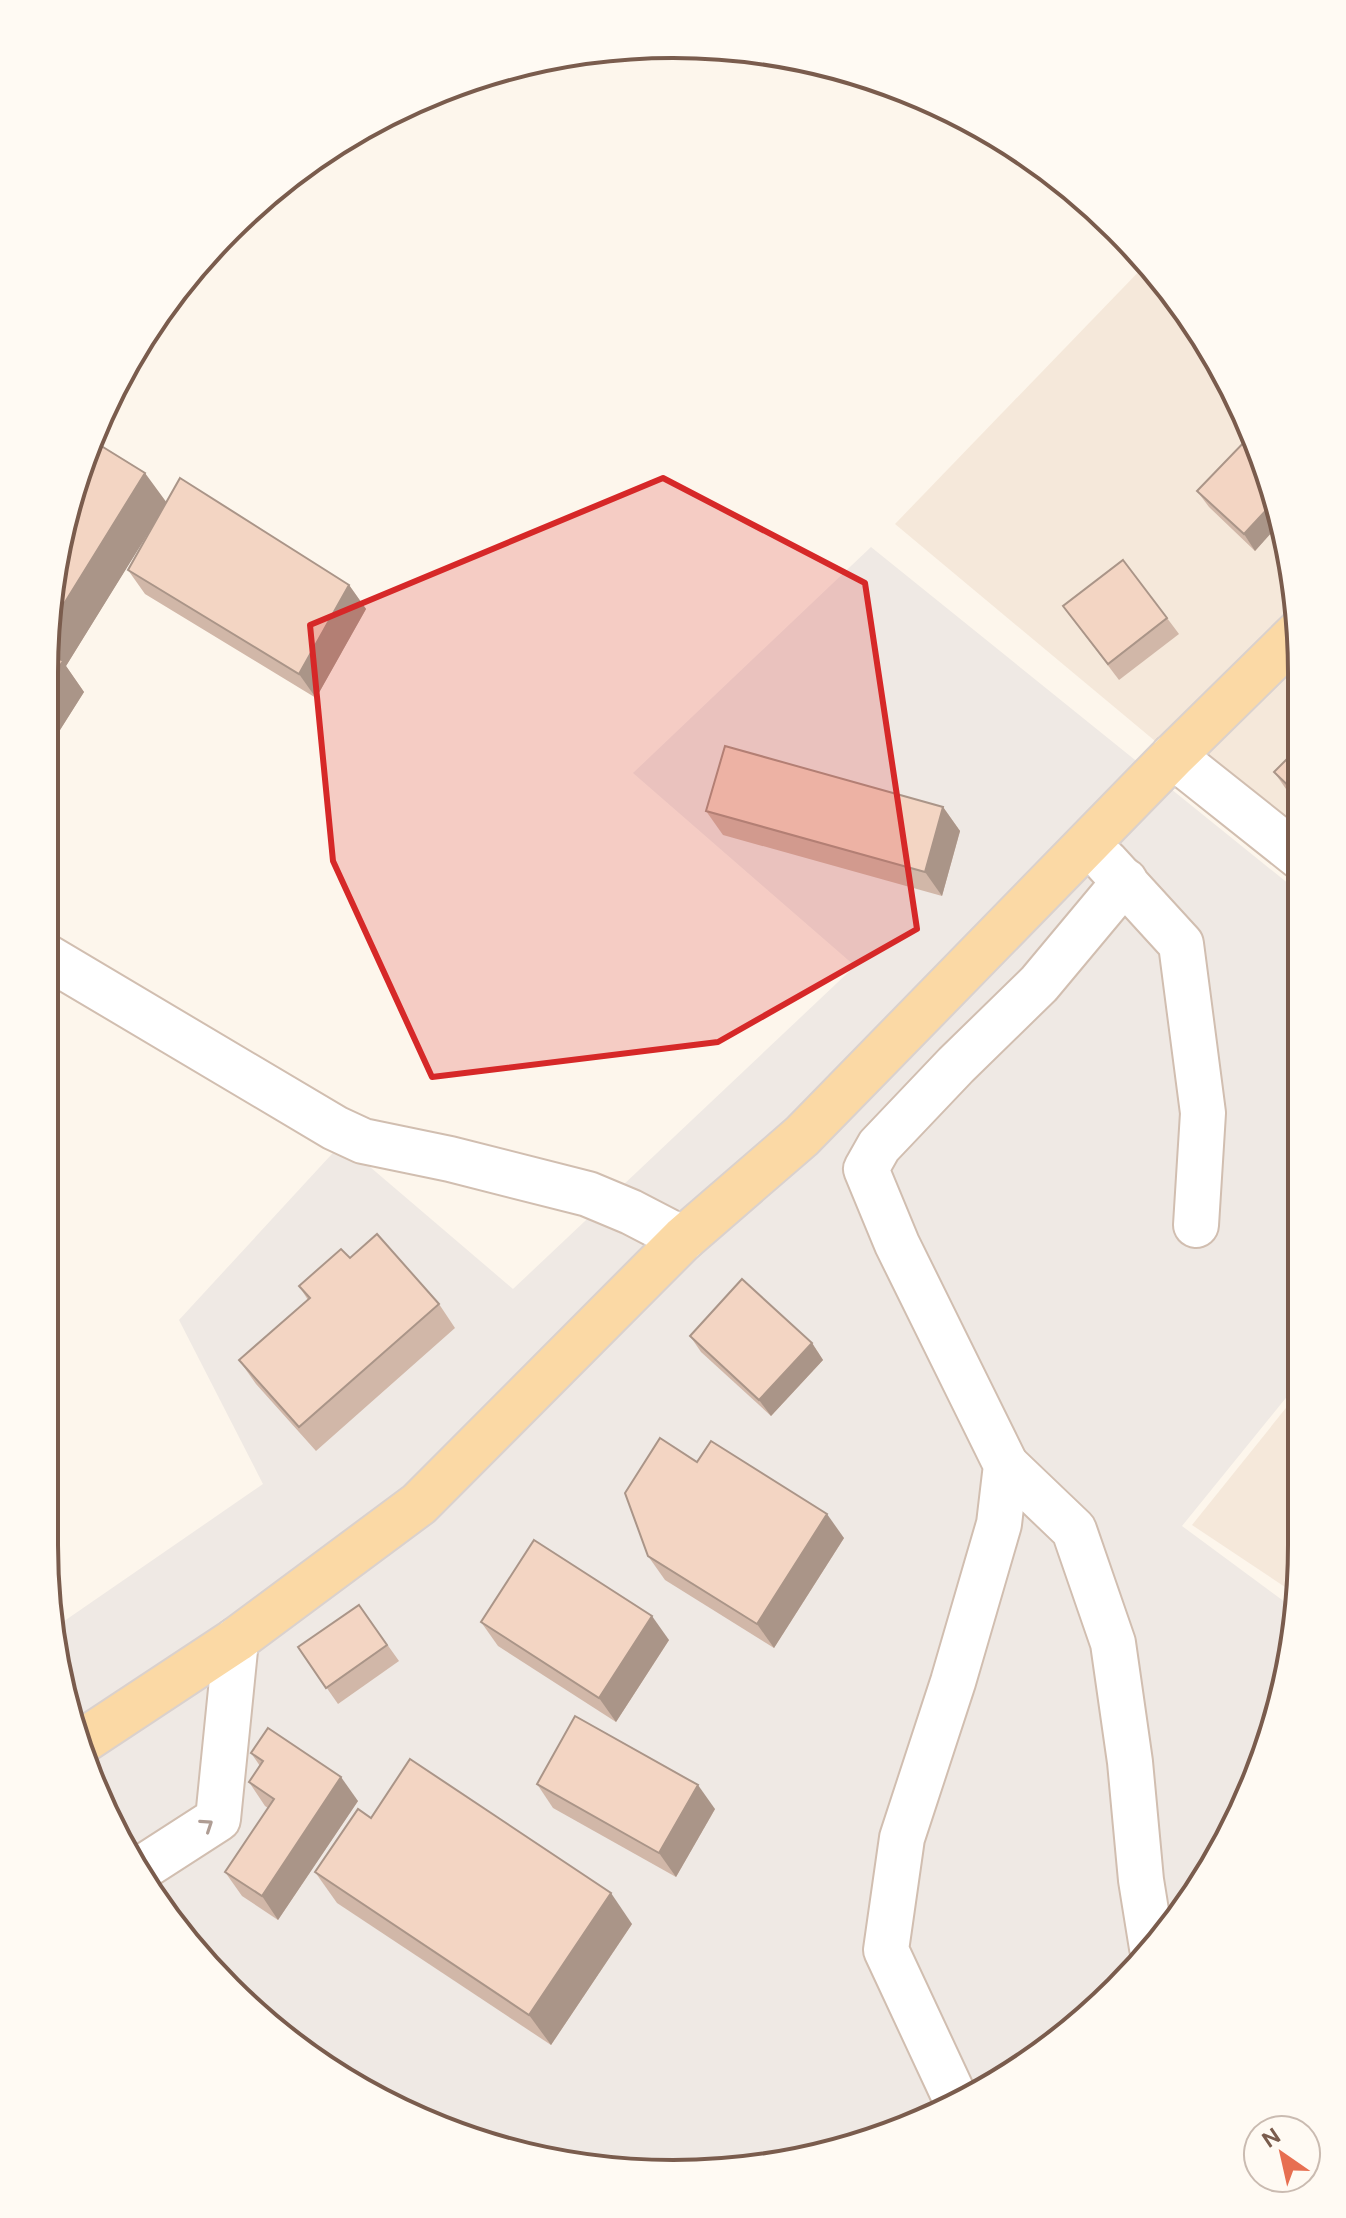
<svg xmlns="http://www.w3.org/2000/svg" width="1346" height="2218" viewBox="0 0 1346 2218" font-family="'DM Sans',sans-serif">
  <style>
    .residential { fill: #f5e8da }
    .industrial { fill: #efe9e4 }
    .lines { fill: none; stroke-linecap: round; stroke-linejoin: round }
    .minor-casing { stroke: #d1beb0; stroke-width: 48 }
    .major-casing { stroke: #dad1cd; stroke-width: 48 }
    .minor { stroke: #fff; stroke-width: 44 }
    .major { stroke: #fbd9a5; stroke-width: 44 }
    .wall { fill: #d1b7a8 }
    .shaded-wall { fill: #aa9588 }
    .building { fill: #f3d5c3; stroke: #aa9588; stroke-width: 2 }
    .oneway { stroke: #af9d94 }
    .marked { fill: #d62828; fill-opacity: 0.2; stroke: #d62828; stroke-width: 6; stroke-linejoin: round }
    .rim { fill: none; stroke: #7a5c4d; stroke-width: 4 }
  </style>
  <rect width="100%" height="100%" fill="#fdf6ec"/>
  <g class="residential">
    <polygon points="1148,262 1218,359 1280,510 1301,631 1300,848 1173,756 895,524"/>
    <polygon points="1298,1393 1297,1595 1192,1525"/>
  </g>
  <polygon class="industrial" points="871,547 1300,893 1298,1383 1182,1526 1297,1611 1297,1627 1254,1785 1172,1928 1056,2044 875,2141 673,2174 471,2141 323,2068 174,1928 77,1747 57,1626 263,1484 179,1320 342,1143 513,1289 855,966 633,773"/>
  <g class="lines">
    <g class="minor-casing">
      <g id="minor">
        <polyline points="1173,756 1300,857"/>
        <polyline points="1106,862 1181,944 1203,1113 1196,1225"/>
        <polyline points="47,957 335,1128 363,1141 450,1159 588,1194 631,1212 683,1239"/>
        <polyline points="1006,1465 1074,1530 1113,1643 1130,1762 1141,1880 1152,1948"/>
        <polyline points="142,1868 218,1819 236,1640"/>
        <polyline points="955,2098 886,1950 902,1838 953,1682 999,1524 1006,1465 897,1244 866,1169 879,1146 956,1065 1039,984 1125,881"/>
      </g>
    </g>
    <g class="major-casing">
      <polyline id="major" points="77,1745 236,1640 419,1504 683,1239 802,1136 1173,756 1300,631"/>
    </g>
    <use href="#minor" class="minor"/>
    <use href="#major" class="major"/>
  </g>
  <g class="wall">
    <polygon points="1197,491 1280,510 1283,524 1281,522 1255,551 1209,507"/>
    <polygon points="166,503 349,585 366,609 316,698 145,594 128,570 159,515 66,666 84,692 48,749 49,591"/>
    <polygon points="1063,606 1167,618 1179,634 1119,680"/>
    <polygon points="1300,746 1300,805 1291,796 1274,772"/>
    <polygon points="943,807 960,831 942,896 723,835 706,811"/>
    <polygon points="350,1258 439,1304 455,1328 316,1451 256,1384 239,1360 308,1300 299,1286"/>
    <polygon points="690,1336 812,1343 823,1360 771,1416 701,1352"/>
    <polygon points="697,1462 844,1538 774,1648 665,1580 648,1556"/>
    <polygon points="359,1605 399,1661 338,1704 298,1647"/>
    <polygon points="481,1622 669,1640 616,1722 498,1646"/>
    <polygon points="251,1753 358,1801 278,1920 242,1896 225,1872 268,1808 265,1806 249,1782 260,1766"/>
    <polygon points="537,1784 715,1809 676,1877 553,1808"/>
    <polygon points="371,1818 632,1924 551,2045 337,1903 315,1872"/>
  </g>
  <g class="shaded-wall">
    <polygon points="145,473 167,503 66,666 84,692 48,749 49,628"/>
    <polygon points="1270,506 1281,522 1255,551 1244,534"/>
    <polygon points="349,585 366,609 316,698 299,674"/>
    <polygon points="943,807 960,831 942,896 925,872"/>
    <polygon points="812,1343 823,1360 771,1416 759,1400"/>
    <polygon points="827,1514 844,1538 774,1648 757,1624"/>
    <polygon points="652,1616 669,1640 616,1722 599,1698"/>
    <polygon points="341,1777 358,1801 278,1920 262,1896"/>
    <polygon points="698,1785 715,1809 676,1877 659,1853"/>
    <polygon points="611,1893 632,1924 551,2045 529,2015"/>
  </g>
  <g class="building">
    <polygon points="1250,436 1280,510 1282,517 1270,506 1244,534 1197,491"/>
    <polygon points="90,439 145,473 49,628 49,591"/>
    <polygon points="180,478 349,585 299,674 128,570"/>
    <polygon points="1123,560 1167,618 1108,664 1063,606"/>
    <polygon points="49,653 63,661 49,683"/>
    <polygon points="725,746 943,807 925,872 706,811"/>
    <polygon points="1300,746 1300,797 1274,772"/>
    <polygon points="377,1234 439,1304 299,1427 239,1360 310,1298 299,1286 341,1249 350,1258"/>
    <polygon points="742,1279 812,1343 759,1400 690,1336"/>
    <polygon points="660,1438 697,1462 711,1441 827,1514 757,1624 648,1556 625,1493"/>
    <polygon points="534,1540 652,1616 599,1698 481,1622"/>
    <polygon points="359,1605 387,1645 326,1688 298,1647"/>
    <polygon points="575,1716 698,1785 659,1853 537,1784"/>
    <polygon points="268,1728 341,1777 262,1896 225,1872 274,1799 249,1782 263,1761 251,1753"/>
    <polygon points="410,1759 611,1893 529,2015 315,1872 358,1809 371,1818"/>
  </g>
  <defs><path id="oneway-chevron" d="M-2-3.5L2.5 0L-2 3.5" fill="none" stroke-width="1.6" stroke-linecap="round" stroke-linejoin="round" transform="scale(2)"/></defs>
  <use class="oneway" href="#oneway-chevron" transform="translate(207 1825) rotate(-34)"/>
  <path class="marked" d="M663 478 865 583 917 929 718 1042 432 1077 333 861 310 625Z"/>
  <path d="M0 0H1346V2218H0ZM673 58H673A615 615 0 0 1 1288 673V1545A615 615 0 0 1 673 2160H673A615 615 0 0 1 58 1545V673A615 615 0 0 1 673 58Z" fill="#fffaf3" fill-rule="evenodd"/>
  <path class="rim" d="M673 58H673A615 615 0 0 1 1288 673V1545A615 615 0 0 1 673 2160H673A615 615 0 0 1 58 1545V673A615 615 0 0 1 673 58Z"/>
  <g transform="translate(1282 2154) rotate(326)"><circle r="38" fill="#fffaf3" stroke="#cabbb1" stroke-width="2"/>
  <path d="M0-6L14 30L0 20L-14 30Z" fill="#e76f51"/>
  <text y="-12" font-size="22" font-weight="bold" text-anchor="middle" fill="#7a5c4d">N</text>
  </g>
</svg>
